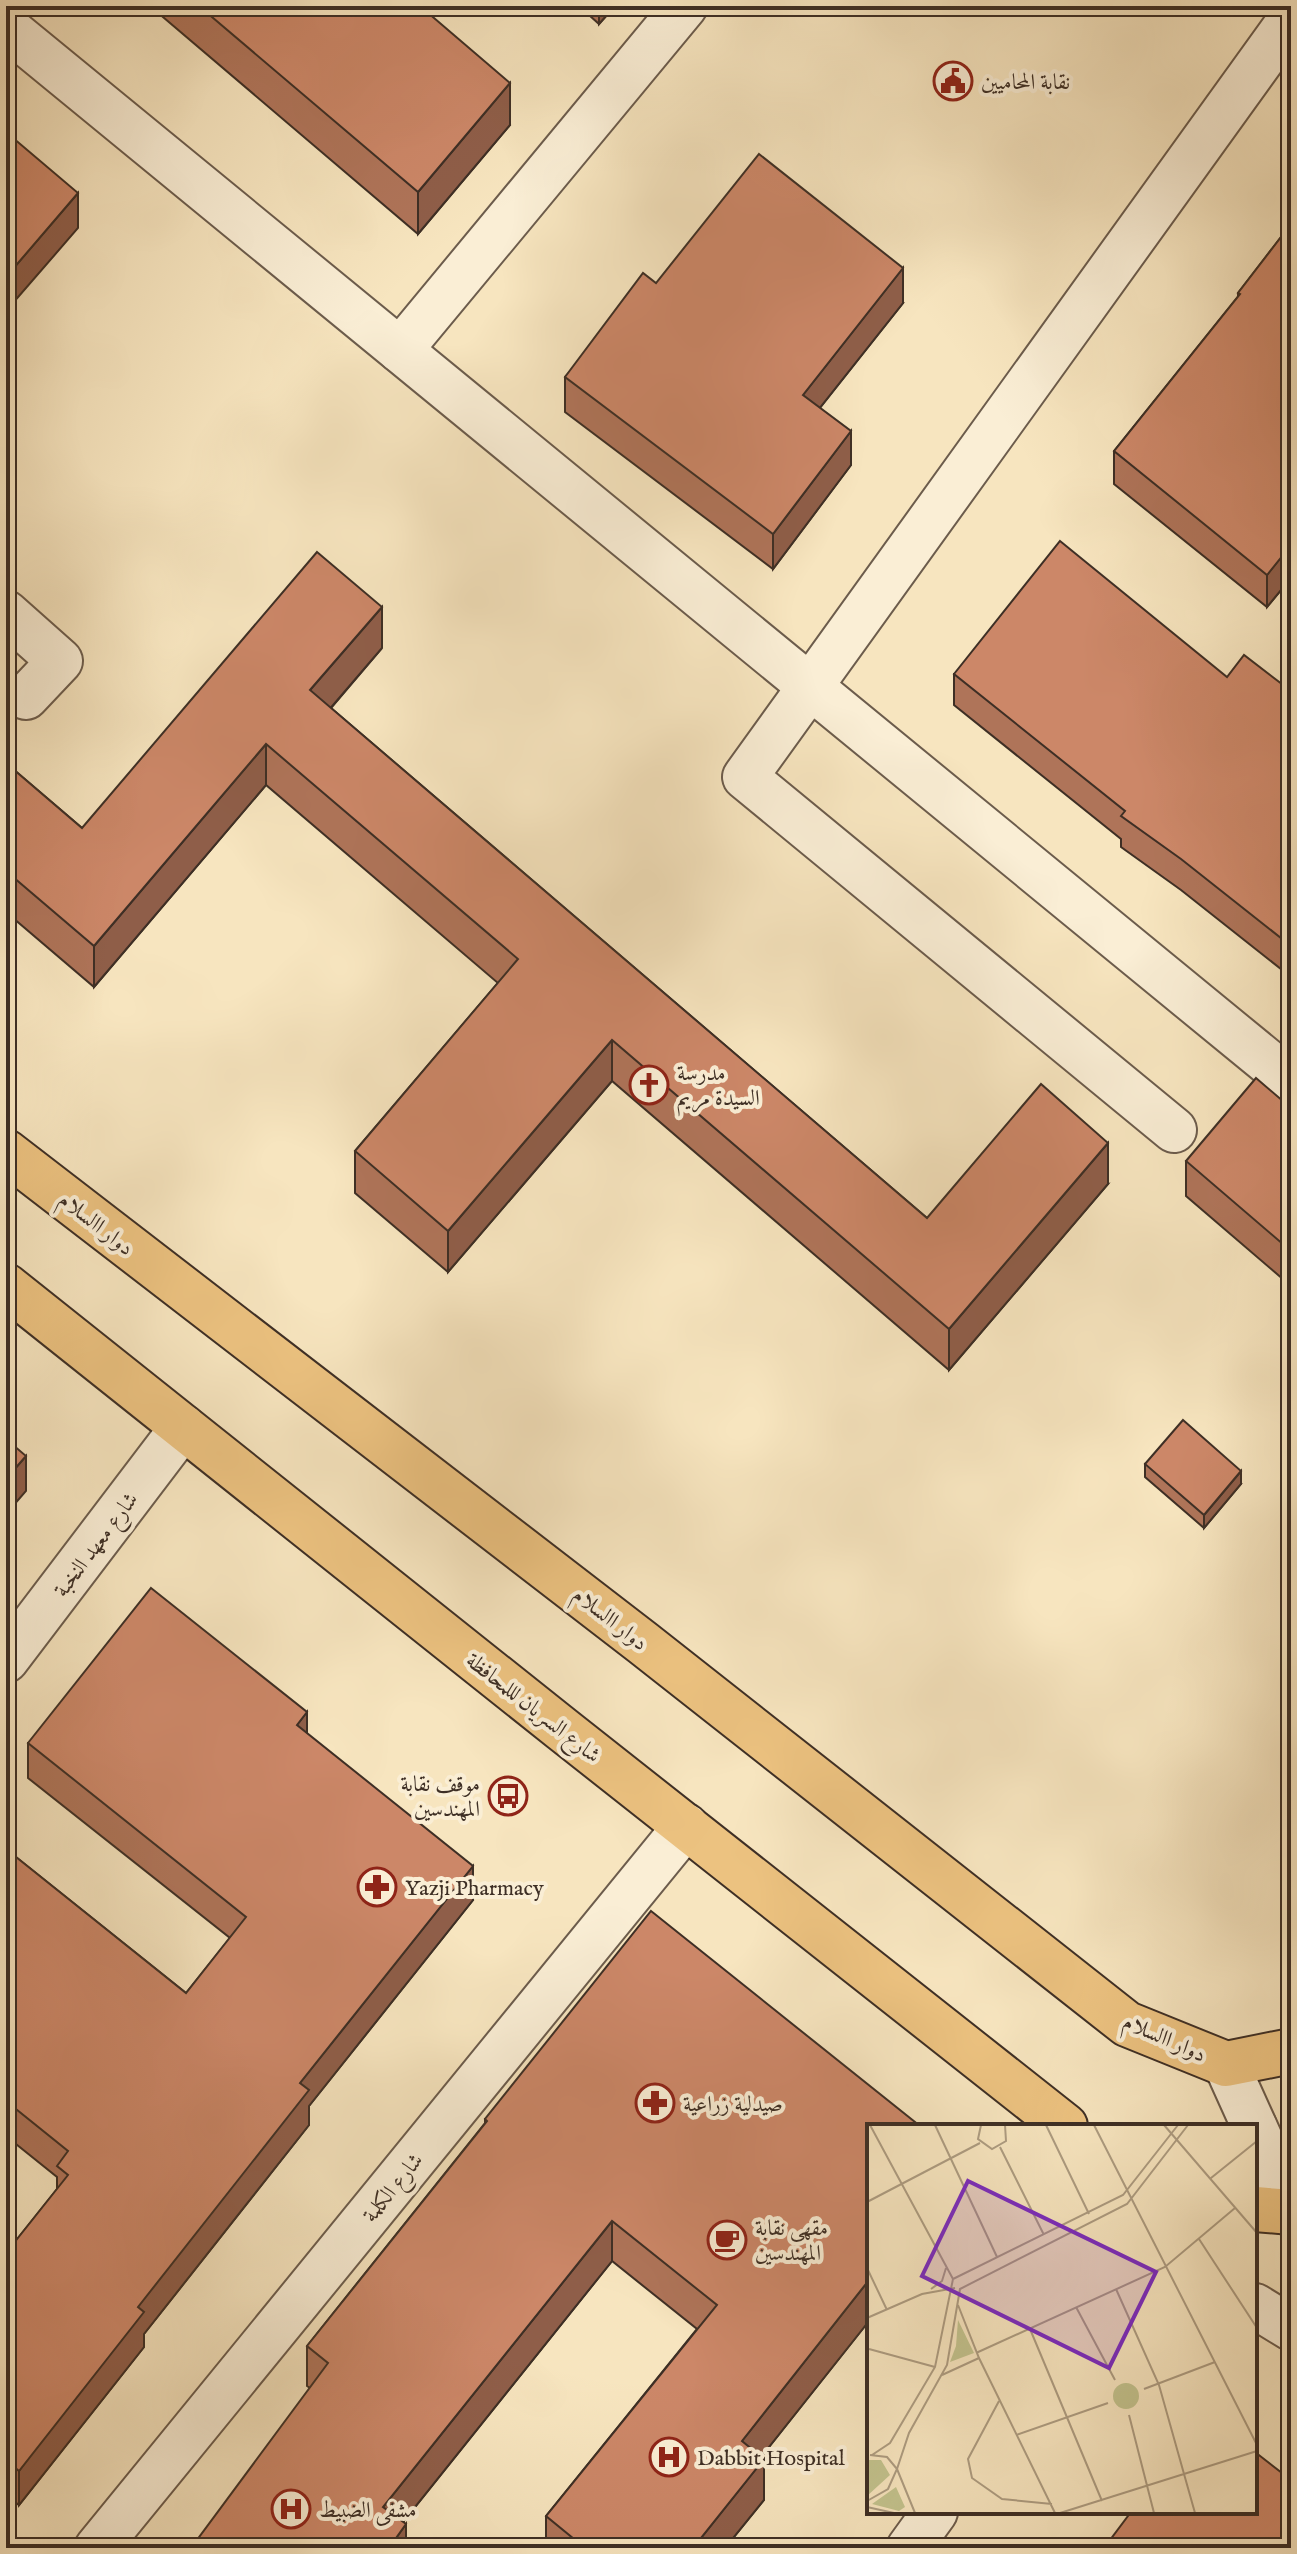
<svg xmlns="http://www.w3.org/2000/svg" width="1297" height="2554" viewBox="0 0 1297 2554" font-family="'IM FELL English',Amiri,serif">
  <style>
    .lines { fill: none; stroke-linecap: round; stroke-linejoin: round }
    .minor-casing { stroke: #6c5c4c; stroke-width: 48 }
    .major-casing { stroke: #3e2f25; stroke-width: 48 }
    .minor { stroke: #faeed5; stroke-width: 44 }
    .major { stroke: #ecc280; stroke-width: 44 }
    .wall { fill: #af7459; stroke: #3e2f25; stroke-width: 2 }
    .shaded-wall { fill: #8f5e49; stroke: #3e2f25; stroke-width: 2 }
    .building { fill: #cc8768; stroke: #3e2f25; stroke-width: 2 }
    .labels { text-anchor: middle; stroke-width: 8; stroke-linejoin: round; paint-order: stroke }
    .poi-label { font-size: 22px; fill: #3e2f25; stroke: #faeed5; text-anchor: start }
    .street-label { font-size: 22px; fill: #3e2f25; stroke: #faeed5 }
    .inset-road { fill: none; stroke: #ad9c81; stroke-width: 2 }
    .view { fill: #7b2cbf; fill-opacity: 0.15; stroke: #7b2cbf; stroke-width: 4 }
    .inset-edge { fill: none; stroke: #3e2f25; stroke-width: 4 }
  </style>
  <rect width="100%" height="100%" fill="#f7e5bf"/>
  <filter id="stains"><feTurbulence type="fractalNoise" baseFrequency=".0025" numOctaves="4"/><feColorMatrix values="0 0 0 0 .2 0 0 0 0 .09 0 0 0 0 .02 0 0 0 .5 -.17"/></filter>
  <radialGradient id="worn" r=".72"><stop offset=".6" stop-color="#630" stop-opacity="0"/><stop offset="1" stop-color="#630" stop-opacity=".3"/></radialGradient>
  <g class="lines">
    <g class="minor-casing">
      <g id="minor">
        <polyline points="6,27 1291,1081"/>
        <polyline points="400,350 685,6"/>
        <polyline points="6,613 60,661 26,697"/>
        <polyline points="1174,1130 745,777 1291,19"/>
        <polyline points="6,1660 183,1427"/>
        <polyline points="1226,2064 1254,2126"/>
        <polyline points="1255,2128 1291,2208"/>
        <polyline points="1255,2306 1291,2328"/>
        <polyline points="97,2548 686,1826"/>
        <polyline points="909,2548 935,2512"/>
      </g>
    </g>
    <g class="major-casing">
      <g id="major">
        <polyline points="6,1152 643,1643 1127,2024 1226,2064 1291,2051"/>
        <polyline points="6,1286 562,1729 1065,2126"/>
        <polyline points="1255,2209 1291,2212"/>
      </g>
    </g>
    <use href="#minor" class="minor"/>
    <use href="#major" class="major"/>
  </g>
  <g class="wall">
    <polygon points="150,6 420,6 510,125 418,234"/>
    <polygon points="579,6 615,6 599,24"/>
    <polygon points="1291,224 1291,578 1267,607 1114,484 1114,451 1238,297 1238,293"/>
    <polygon points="656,283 903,303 820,408 851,465 773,569 565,412 565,377"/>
    <polygon points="382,648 331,708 927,1218 1108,1184 949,1370 612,1081 448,1272 355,1193 355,1151 498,983 266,785 94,987 6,912 6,763 82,828"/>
    <polygon points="954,674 1227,677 1291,691 1291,977 1181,890 1121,847 1121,839 954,705"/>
    <polygon points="1291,1108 1291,1286 1186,1196 1186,1161"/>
    <polygon points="1145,1464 1241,1484 1204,1528 1145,1477"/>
    <polygon points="307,1734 473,1900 309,2106 309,2125 144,2334 144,2347 19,2505 6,2495 6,2253 57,2189 57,2177 6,2136 6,1849 186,1993 230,1938 28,1778 28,1743"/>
    <polygon points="485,2119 869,2126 869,2321 761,2457 764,2500 725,2548 546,2548 546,2516 697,2329 612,2261 403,2522 406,2548 310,2388 307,2386 307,2346 485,2123"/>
  </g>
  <g class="shaded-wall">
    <polygon points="599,6 615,6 599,24"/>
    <polygon points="510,83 510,125 418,234 418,192"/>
    <polygon points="78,193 78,228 6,311 6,277"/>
    <polygon points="903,268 903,303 803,429 803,395"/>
    <polygon points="851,431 851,465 773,569 773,534"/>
    <polygon points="1291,545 1291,578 1267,607 1267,575"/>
    <polygon points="382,607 382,648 310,732 310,690"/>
    <polygon points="266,744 266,785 94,987 94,946"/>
    <polygon points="612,1040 612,1081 448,1272 448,1231"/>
    <polygon points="1108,1143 1108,1184 949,1370 949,1329"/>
    <polygon points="26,1456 26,1491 6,1514 6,1479"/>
    <polygon points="1241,1471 1241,1484 1204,1528 1204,1515"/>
    <polygon points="307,1712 307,1747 297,1725"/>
    <polygon points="473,1866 473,1900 309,2106 309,2125 144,2334 144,2347 19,2505 19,2471 300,2083"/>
    <polygon points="612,2221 612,2261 383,2547 383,2507"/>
    <polygon points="869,2280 869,2321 742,2481 742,2441"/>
    <polygon points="764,2459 764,2500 725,2548 693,2548"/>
    <polygon points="406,2524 406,2548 389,2548"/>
  </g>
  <g class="building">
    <polygon points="199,6 420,6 510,83 418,192"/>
    <polygon points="6,132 78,193 6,277"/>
    <polygon points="759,154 903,268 803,395 851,431 773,534 565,377 643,273 656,283"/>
    <polygon points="1291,224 1291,545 1267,575 1114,451 1240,294 1238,293"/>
    <polygon points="1060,541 1227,677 1244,655 1291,691 1291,946 1181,859 1121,816 1125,811 954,674"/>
    <polygon points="317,552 382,607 310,690 927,1218 1041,1084 1108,1143 949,1329 612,1040 448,1231 355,1151 518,959 266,744 94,946 6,871 6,763 82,828"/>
    <polygon points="1256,1078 1291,1108 1291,1251 1186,1161"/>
    <polygon points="1183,1420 1241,1471 1204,1515 1145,1464"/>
    <polygon points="6,1439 26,1456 6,1479"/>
    <polygon points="151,1588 307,1712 297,1725 473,1866 300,2083 309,2090 138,2307 144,2312 19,2471 6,2460 6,2253 68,2175 57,2166 68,2151 6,2101 6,1849 186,1993 246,1917 28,1743"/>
    <polygon points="651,1911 920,2126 869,2126 869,2280 742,2441 764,2459 693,2548 585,2548 546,2516 717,2305 612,2221 383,2507 406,2524 389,2548 191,2548 328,2363 307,2346 487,2121 485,2119"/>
    <polygon points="1255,2452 1291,2480 1291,2548 1104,2548 1131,2512 1255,2512"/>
  </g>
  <defs>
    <g id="civic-ring" transform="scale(2)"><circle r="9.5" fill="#faeed5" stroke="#8f2418" stroke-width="1.5"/><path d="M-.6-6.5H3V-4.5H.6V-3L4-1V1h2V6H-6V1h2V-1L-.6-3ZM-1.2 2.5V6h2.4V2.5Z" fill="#8f2418"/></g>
    <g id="church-ring" transform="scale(2)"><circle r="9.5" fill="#faeed5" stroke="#8f2418" stroke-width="1.5"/><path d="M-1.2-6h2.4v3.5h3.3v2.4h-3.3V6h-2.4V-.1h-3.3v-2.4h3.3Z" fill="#8f2418"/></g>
    <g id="bus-ring" transform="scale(2)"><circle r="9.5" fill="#faeed5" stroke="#8f2418" stroke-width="1.5"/><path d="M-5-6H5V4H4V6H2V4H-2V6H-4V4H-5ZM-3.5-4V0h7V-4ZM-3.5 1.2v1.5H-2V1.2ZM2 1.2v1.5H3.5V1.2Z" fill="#8f2418"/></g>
    <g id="pharmacy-ring" transform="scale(2)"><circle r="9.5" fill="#faeed5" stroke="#8f2418" stroke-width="1.5"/><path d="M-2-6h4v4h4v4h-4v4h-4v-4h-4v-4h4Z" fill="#8f2418"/></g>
    <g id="cafe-ring" transform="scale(2)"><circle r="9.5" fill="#faeed5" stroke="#8f2418" stroke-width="1.5"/><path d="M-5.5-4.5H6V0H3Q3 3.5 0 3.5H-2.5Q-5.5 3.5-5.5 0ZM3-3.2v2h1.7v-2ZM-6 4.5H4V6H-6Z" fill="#8f2418"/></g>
    <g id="hospital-ring" transform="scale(2)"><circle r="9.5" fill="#faeed5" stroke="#8f2418" stroke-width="1.5"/><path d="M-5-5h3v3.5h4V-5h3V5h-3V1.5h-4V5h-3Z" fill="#8f2418"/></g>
  </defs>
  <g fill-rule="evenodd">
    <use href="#civic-ring" x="953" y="81"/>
    <use href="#church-ring" x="649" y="1085"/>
    <use href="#bus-ring" x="508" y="1796"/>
    <use href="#pharmacy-ring" x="377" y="1887"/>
    <use href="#pharmacy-ring" x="655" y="2103"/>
    <use href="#cafe-ring" x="727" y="2240"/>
    <use href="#hospital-ring" x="669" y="2457"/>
    <use href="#hospital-ring" x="291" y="2509"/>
  </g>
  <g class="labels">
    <g class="poi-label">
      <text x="981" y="89">نقابة المحاميين</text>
      <text x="677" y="1080">مدرسة<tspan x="677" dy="25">السيدة مريم</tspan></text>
      <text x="480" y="1791" text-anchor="end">موقف نقابة<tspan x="480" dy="25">المهندسين</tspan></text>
      <text x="405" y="1895">Yazji Pharmacy</text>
      <text x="683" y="2111">صيدلية زراعية</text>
      <text x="755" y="2235">مقهى نقابة<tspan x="755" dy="25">المهندسين</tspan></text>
      <text x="697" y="2465">Dabbit Hospital</text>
      <text x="319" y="2517">مشفى الضبيط</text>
    </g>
    <g class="street-label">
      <text transform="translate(97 1223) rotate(38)" y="8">دوار االسلام</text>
      <text transform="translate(95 1544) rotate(-53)" y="8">شارع معهد النخبة</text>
      <text transform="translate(611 1618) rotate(38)" y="8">دوار االسلام</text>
      <text transform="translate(534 1707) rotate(38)" y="8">شارع السريان لللمحافظة</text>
      <text transform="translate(1165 2037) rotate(24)" y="8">دوار االسلام</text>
      <text transform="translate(392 2187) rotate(-51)" y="8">شارع الكلمة</text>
    </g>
  </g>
  <g transform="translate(867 2124)">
    <rect width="390" height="390" fill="#f7e5bf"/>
    <path d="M91 196 107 229 83 238 89 222ZM246 272a13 13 0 1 1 26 0a13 13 0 1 1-26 0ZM0 336H14L23 351 0 372ZM29 363 38 383 32 387 5 380Z" fill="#c3c38e"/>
    <path class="inset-road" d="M3 1 86 155M68 1 130 133M114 1 111 15 125 25 139 17 138 1M179 1 222 90M227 1 390 321M297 1 390 109M133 23 177 111M344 54 390 17M0 78 113 19M332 115 390 204M0 144 20 186M64 165 75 157 79 144M249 165 292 261 328 389M91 181 112 234 188 389M209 183 248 256M0 194 55 170 88 164M163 205 235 377M0 213V262M2 225 68 243M109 229 298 143 368 84M75 251 112 234M277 265 348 238M132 277 101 335 105 354 135 375 185 380M262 291 287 389M149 311 241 279M5 331 23 319 68 243 86 155 256 71 311 1M30 345 48 389M30 345 42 309 80 241 93 165 260 80 321 1M0 377 21 365 30 345 20 333 3 331M0 383 27 389M193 389 390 327"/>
    <path class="view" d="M101 57 289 148 242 244 55 152Z"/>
    <rect width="390" height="390" class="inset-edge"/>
  </g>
  <rect width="1297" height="2554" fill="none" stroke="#f7e5bf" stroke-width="32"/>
  <rect x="8" y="8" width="1281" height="2538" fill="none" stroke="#3e2f25" stroke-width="4"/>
  <rect x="16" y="16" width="1265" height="2522" fill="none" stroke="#3e2f25" stroke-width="2"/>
  <rect width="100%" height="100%" filter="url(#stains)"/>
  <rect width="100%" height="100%" fill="url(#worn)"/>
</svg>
